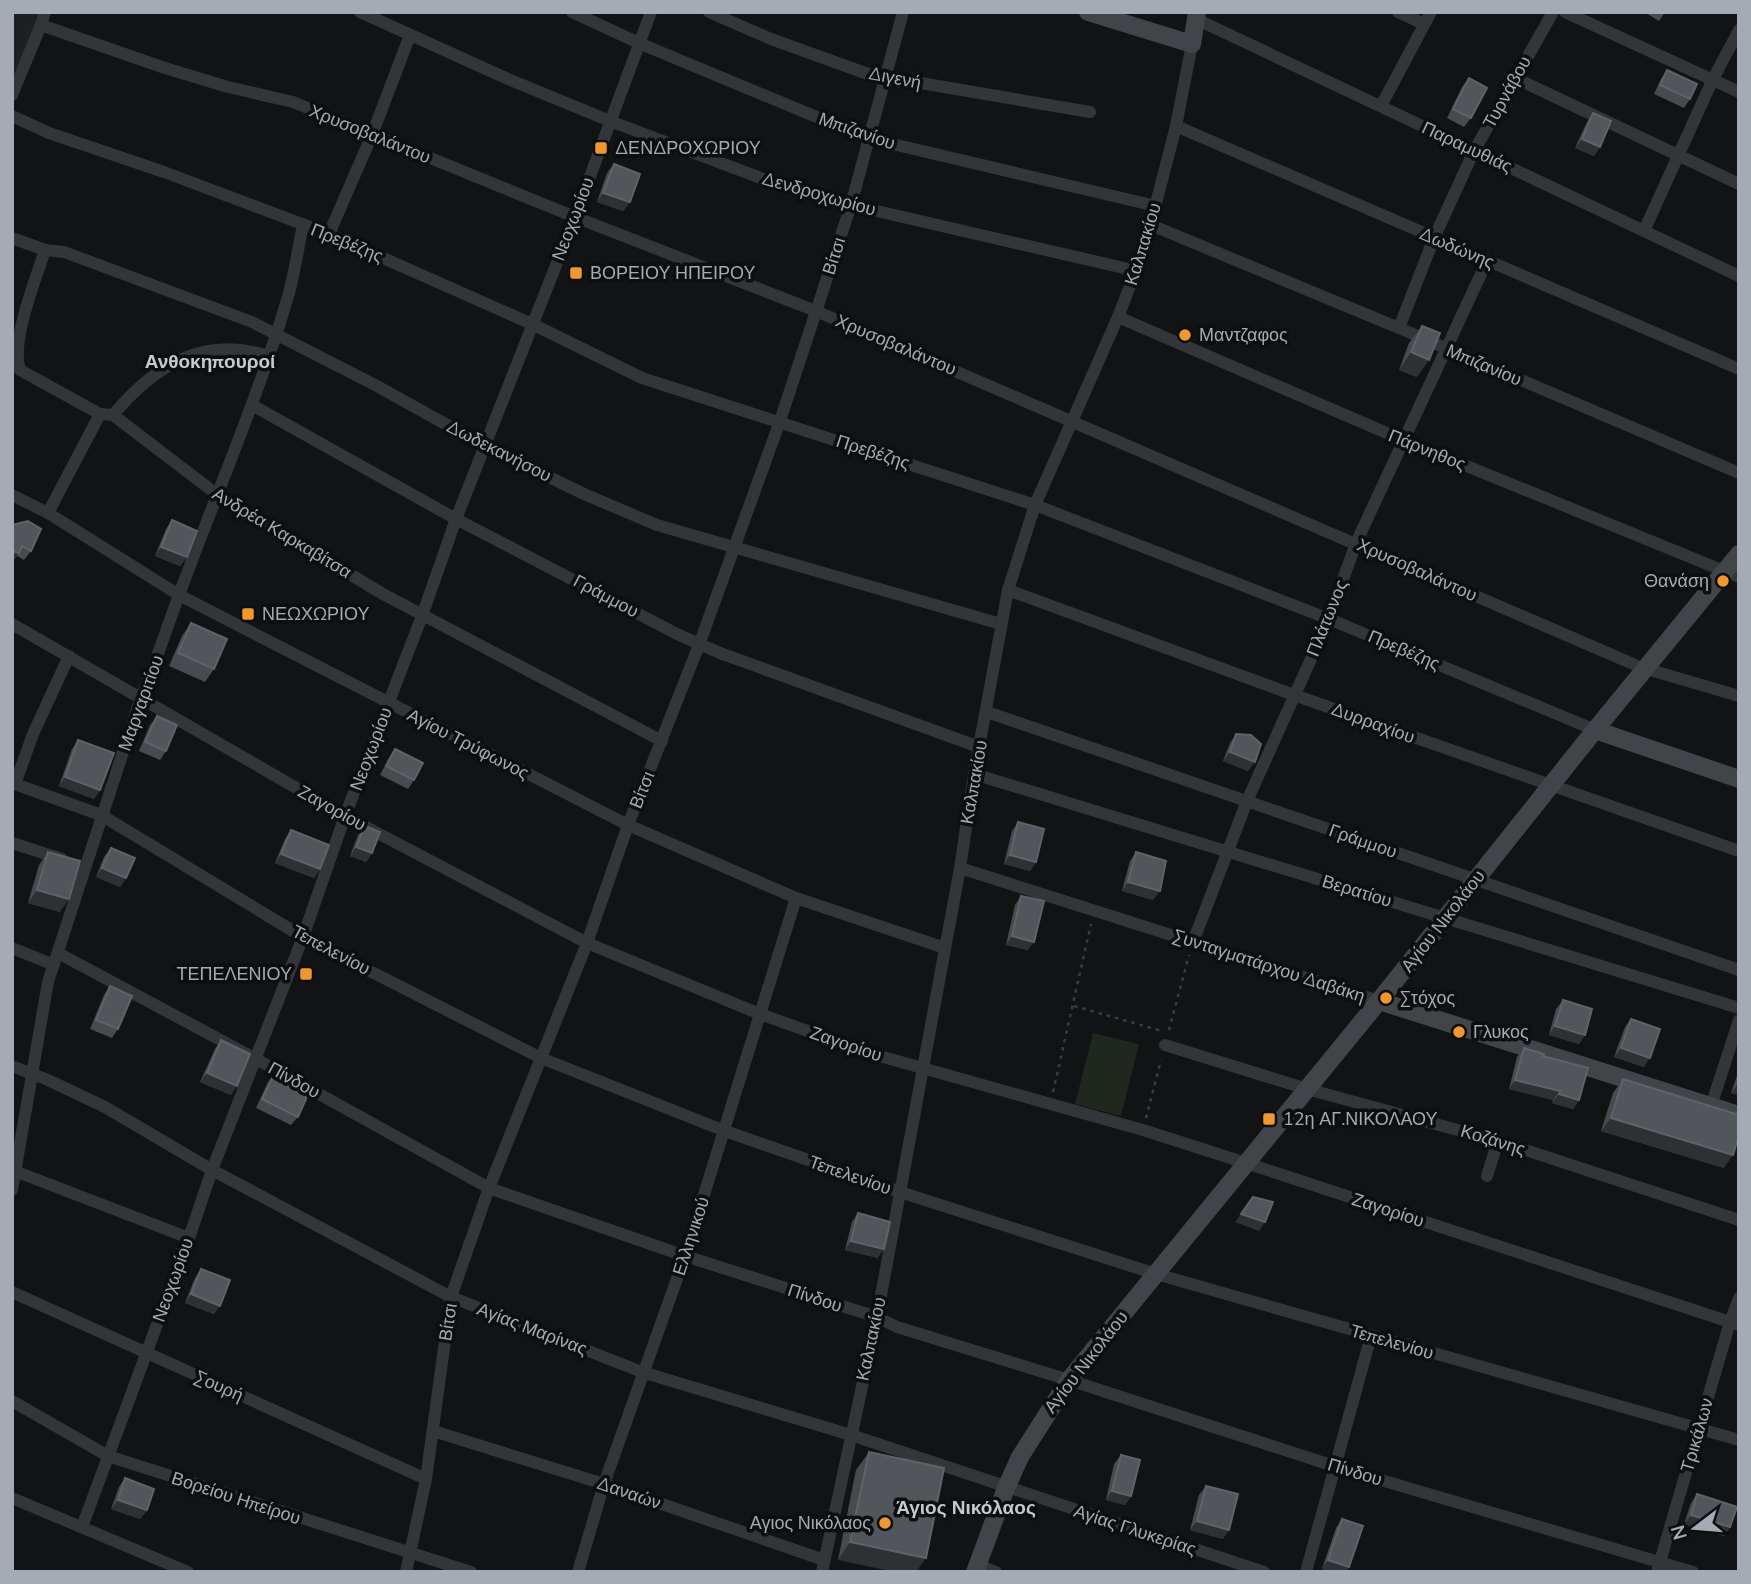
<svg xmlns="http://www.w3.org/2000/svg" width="1751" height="1584" viewBox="0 0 1751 1584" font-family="'Nunito Sans',sans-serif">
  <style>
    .built { fill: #1e1f21 }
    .green { fill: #1f271f }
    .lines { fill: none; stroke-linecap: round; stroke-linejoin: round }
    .path { stroke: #393c40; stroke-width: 2.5; stroke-dasharray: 3.5 5; stroke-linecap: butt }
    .street { stroke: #333539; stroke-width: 12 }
    .secondary { stroke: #414449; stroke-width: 18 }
    .wall { fill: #484a4f }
    .shaded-wall { fill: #2e3033 }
    .building { fill: #52555a; stroke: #5f6268; stroke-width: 2 }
    .poi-dot { fill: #f0982f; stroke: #0d0e0f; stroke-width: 2.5 }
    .labels { text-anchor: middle; stroke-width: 7; stroke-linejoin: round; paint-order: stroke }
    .street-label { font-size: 18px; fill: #a4abb4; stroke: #0d0e0f }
    .poi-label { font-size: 18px; fill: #a4abb4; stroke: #0d0e0f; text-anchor: start }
    .neighbourhood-label { font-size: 19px; font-weight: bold; fill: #c5c9d1; stroke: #0d0e0f }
  </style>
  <rect width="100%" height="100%" fill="#121314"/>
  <polygon class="built" points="12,12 40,12 12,84"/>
  <polygon class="green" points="1093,1033 1139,1044 1121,1116 1075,1104"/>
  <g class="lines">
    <g class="path">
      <polyline points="1074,1006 1162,1031"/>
      <polyline points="1169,1030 1189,955"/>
      <polyline points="1053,1092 1091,924"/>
      <polyline points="1146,1118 1161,1060"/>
    </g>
    <g class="street">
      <polyline points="360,12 508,79 610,121 774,183 851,205 1137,271"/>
      <polyline points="572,12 641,44 867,138 1156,206"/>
      <polyline points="709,12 771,39 868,74 1090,112"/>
      <polyline points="1398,12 1424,24"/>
      <polyline points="1565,12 1739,92"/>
      <polyline points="1196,19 1739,276"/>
      <polyline points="41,25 165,68 228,87 293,102 575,217 816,311 1640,667 1739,696"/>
      <polyline points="1515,78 1739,184"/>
      <polyline points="12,95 41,25 45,12"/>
      <polyline points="1381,106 1431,12"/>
      <polyline points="12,116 49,133 164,172 329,234 532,324 642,378 1035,505 1329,619 1595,730"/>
      <polyline points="1176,126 1739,369"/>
      <polyline points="1151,225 1399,328 1739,473"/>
      <polyline points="1644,231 1713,79 1739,30"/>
      <polyline points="329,234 372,135 410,35"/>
      <polyline points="12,238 45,250 64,252 252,322 377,386 485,446 584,494 657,525 1001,624"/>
      <path d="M45 250C36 279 10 342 20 370L100 414 113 415 219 496 383 594 662 741"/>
      <polyline points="1118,317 1403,440 1739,577"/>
      <polyline points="1399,328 1434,238 1474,151 1553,12"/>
      <polyline points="252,405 456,519 679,635 720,653 979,747"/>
      <path d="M113 415C154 366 203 335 268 356"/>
      <polyline points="12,495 48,513 179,595 628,825 796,898 945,948"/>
      <polyline points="48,513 100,414"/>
      <polyline points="1008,590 1294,695 1739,851"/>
      <polyline points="12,624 345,816 587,943 760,1014 869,1053 1143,1130 1246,1163 1739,1325"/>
      <polyline points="987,712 1739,970"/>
      <polyline points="974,774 1739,1008"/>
      <polyline points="12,783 101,815 303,937 541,1058 725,1131 900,1192 1156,1274 1739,1440"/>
      <polyline points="15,784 33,734 69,656"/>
      <polyline points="12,843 62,859"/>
      <polyline points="960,868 1379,1001"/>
      <polyline points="1193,942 1247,801 1329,619 1356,543 1487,261"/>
      <polyline points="12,948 54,965"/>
      <polyline points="58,953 256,1059 489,1188 685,1256 877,1317 897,1327 1069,1380 1337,1467 1693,1572"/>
      <polyline points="1165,1045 1307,1089 1498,1141 1739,1220"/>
      <polyline points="12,1066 48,1080 105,1107 212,1170 451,1297 642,1372 851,1435 1264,1572"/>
      <polyline points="1711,1106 1739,1020"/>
      <polyline points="12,1170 189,1238"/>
      <polyline points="1487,1176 1498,1141"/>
      <path d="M12 1190 48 982 140 700C155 665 166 630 179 595 216 494 259 396 289 293 295 271 298 248 303 225"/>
      <polyline points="12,1292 426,1479"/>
      <polyline points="12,1401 108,1456 471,1572"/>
      <polyline points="433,1431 604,1484 824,1560"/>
      <polyline points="12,1498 188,1572"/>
      <polyline points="82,1527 189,1238 212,1170 303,937 345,816 422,616 456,519 575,217 651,12"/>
      <polyline points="978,1565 996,1572"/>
      <polyline points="406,1572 426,1479 451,1297 489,1188 587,943 628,825 699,645 780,421 851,205 903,12"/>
      <polyline points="578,1572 604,1484 685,1256 796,898"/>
      <polyline points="822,1572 877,1317 960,868 974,774 1008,590 1035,505 1118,317 1144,250 1176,126 1192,44"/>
      <polyline points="1306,1572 1371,1336"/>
      <polyline points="1657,1572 1730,1322 1739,1298"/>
    </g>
    <g class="secondary">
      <polyline points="1088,12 1192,44 1197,12"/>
      <polyline points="1595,730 1739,779"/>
      <polyline points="1379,1001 1739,1115"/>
      <polyline points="975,1572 1006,1488 1020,1457 1069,1380 1379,1001 1595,730 1739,554"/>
    </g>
  </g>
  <g class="wall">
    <polygon points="1644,12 1665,12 1659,21"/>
    <polygon points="1667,70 1690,99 1684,108 1654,94 1661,79"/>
    <polygon points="1469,78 1471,118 1464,127 1447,118 1462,87"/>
    <polygon points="1593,113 1600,147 1594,156 1575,148 1587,122"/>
    <polygon points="614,164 630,202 623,211 597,202 607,173"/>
    <polygon points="1422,326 1417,377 1399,370 1409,343"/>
    <polygon points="172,520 187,557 180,566 155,556 166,529"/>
    <polygon points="12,525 31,551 24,560 17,556 12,562"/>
    <polygon points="191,623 214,669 205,682 169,666 182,636"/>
    <polygon points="157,716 166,751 160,760 139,751 150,725"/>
    <polygon points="1236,734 1248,771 1223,761 1230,743"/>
    <polygon points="78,740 100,790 94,799 59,786 72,749"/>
    <polygon points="395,749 414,780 408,789 380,775 389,758"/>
    <polygon points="1018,822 1036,862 1030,871 1004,864 1012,831"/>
    <polygon points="365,826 372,853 366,862 350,856 358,835"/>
    <polygon points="291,830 320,869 314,878 275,863 285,839"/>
    <polygon points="111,848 126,878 120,887 96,877 104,857"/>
    <polygon points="48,852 60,912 28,903 39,865"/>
    <polygon points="1136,852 1153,900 1122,891 1130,861"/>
    <polygon points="1021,896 1028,950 1006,945 1015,905"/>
    <polygon points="110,986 118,1029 112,1038 90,1029 104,995"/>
    <polygon points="1563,1000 1585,1035 1579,1044 1549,1035 1556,1009"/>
    <polygon points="1631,1019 1644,1067 1614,1057 1625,1027"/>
    <polygon points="221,1040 231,1095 200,1082 215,1049"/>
    <polygon points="1524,1048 1543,1056 1579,1100 1573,1109 1552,1103 1553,1100 1509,1089 1517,1057"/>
    <polygon points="1739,1070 1739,1095 1731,1093"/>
    <polygon points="275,1073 298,1117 291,1125 256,1108 268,1082"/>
    <polygon points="1623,1079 1724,1168 1601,1131 1613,1093"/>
    <polygon points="858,1213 878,1258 845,1250 852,1222"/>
    <polygon points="201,1269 214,1314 185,1303 195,1278"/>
    <polygon points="869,1452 944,1468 838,1560 856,1470"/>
    <polygon points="1121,1455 1131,1496 1125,1505 1106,1500 1114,1464"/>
    <polygon points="125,1478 147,1510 140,1519 111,1509 119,1487"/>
    <polygon points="1206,1486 1223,1539 1190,1530 1199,1495"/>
    <polygon points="1697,1494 1730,1527 1724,1536 1684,1524 1691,1503"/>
    <polygon points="1342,1519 1349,1567 1346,1572 1332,1572 1322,1569 1336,1528"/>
  </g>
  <g class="shaded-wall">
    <polygon points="1582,139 1600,147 1594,156 1575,148"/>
    <polygon points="603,193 630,202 623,211 597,202"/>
    <polygon points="1411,352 1429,360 1417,377 1399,370"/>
    <polygon points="161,547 187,557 180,566 155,556"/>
    <polygon points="12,551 19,553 12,562"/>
    <polygon points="1230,752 1255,762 1248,771 1223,761"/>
    <polygon points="65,777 100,790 94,799 59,786"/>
    <polygon points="356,847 372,853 366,862 350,856"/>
    <polygon points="281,854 320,869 314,878 275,863"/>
    <polygon points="1010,855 1036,862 1030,871 1004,864"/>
    <polygon points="102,868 126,878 120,887 96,877"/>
    <polygon points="1128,882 1160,891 1153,900 1122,891"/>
    <polygon points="37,890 69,899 60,912 28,903"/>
    <polygon points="1012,936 1034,942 1028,950 1006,945"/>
    <polygon points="1555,1026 1585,1035 1579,1044 1549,1035"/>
    <polygon points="1621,1048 1650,1058 1644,1067 1614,1057"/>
    <polygon points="207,1073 237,1086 231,1095 200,1082"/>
    <polygon points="1515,1080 1560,1091 1553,1100 1509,1089"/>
    <polygon points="1738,1084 1739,1084 1739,1095 1731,1093"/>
    <polygon points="1559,1094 1579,1100 1573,1109 1552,1103"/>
    <polygon points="1611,1118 1733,1155 1724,1168 1601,1131"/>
    <polygon points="1241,1214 1265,1222 1259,1231 1235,1222"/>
    <polygon points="851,1241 884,1249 878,1258 845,1250"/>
    <polygon points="191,1294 220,1306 214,1314 185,1303"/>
    <polygon points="1112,1491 1131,1496 1125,1505 1106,1500"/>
    <polygon points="118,1500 147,1510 140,1519 111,1509"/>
    <polygon points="1691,1515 1730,1527 1724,1536 1684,1524"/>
    <polygon points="1197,1521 1229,1530 1223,1539 1190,1530"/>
    <polygon points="850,1542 926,1558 916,1572 895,1572 838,1560"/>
    <polygon points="1328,1560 1349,1567 1346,1572 1332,1572 1322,1569"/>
  </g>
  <g class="building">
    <polygon points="1667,70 1697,84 1690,99 1660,85"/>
    <polygon points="1469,78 1487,88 1471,118 1453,109"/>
    <polygon points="1593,113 1611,121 1600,147 1582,139"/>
    <polygon points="614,164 640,174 630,202 603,193"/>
    <polygon points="1422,326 1440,333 1429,360 1411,352"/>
    <polygon points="172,520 197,531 187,557 161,547"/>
    <polygon points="28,521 41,529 31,551 22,546 19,553 12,551 12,525"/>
    <polygon points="191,623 227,639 214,669 178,653"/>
    <polygon points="157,716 177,725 166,751 145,742"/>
    <polygon points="1236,734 1251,735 1261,744 1255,762 1230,752"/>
    <polygon points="78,740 114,753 100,790 65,777"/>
    <polygon points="395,749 423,763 414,780 386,766"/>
    <polygon points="1018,822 1044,829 1036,862 1010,855"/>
    <polygon points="365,826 380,832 372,853 356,847"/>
    <polygon points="291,830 329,845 320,869 281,854"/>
    <polygon points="111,848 135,858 126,878 102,868"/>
    <polygon points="48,852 80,861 69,899 37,890"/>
    <polygon points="1136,852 1166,861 1160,891 1128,882"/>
    <polygon points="1021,896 1044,901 1034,942 1012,936"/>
    <polygon points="110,986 132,996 118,1029 96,1020"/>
    <polygon points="1563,1000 1592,1009 1585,1035 1555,1026"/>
    <polygon points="1631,1019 1660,1029 1650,1058 1621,1048"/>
    <polygon points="221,1040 250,1054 237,1086 207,1073"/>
    <polygon points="1524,1048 1544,1054 1543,1056 1588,1068 1579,1100 1559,1094 1560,1091 1515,1080"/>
    <polygon points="275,1073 310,1090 298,1117 262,1099"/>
    <polygon points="1623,1079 1739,1115 1739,1135 1733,1155 1611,1118"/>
    <polygon points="1253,1197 1273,1202 1265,1222 1241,1214"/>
    <polygon points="858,1213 890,1222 884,1249 851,1241"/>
    <polygon points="201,1269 230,1280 220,1306 191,1294"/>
    <polygon points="869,1452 944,1468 926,1558 850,1542"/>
    <polygon points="1121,1455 1140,1460 1131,1496 1112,1491"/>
    <polygon points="125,1478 154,1489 147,1510 118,1500"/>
    <polygon points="1206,1486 1238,1494 1229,1530 1197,1521"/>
    <polygon points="1697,1494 1737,1507 1730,1527 1691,1515"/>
    <polygon points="1342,1519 1363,1526 1349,1567 1328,1560"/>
  </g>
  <g class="poi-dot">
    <rect x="594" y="141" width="14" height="14" rx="3.5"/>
    <rect x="569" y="266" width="14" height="14" rx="3.5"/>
    <circle cx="1185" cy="335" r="7"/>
    <circle cx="1723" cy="581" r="7"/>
    <rect x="241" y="607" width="14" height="14" rx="3.5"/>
    <rect x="299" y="967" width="14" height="14" rx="3.5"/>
    <circle cx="1386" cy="998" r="7"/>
    <circle cx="1459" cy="1032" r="7"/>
    <rect x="1262" y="1112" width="14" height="14" rx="3.5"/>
    <circle cx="885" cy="1523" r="7"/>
  </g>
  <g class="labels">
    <g class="street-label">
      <text transform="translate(895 78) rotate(11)" y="6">Διγενή</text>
      <text transform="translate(1507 92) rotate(-61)" y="6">Τυρνάβου</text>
      <text transform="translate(857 131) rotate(19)" y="6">Μπιζανίου</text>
      <text transform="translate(370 134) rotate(22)" y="6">Χρυσοβαλάντου</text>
      <text transform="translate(1467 147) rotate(25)" y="6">Παραμυθιάς</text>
      <text transform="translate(819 194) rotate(16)" y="6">Δενδροχωρίου</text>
      <text transform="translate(573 219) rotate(-69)" y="6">Νεοχωρίου</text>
      <text transform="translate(347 243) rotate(22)" y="6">Πρεβέζης</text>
      <text transform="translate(1143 244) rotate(-73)" y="6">Καλπακίου</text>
      <text transform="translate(1457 248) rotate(23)" y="6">Δωδώνης</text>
      <text transform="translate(834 256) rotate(-72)" y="6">Βίτσι</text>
      <text transform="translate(896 345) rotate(23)" y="6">Χρυσοβαλάντου</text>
      <text transform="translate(1484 365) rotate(23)" y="6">Μπιζανίου</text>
      <text transform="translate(1427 450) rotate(22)" y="6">Πάρνηθος</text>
      <text transform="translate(499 451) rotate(27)" y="6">Δωδεκανήσου</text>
      <text transform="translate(873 452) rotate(18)" y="6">Πρεβέζης</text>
      <text transform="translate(282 533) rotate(31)" y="6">Ανδρέα Καρκαβίτσα</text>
      <text transform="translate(1417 570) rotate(24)" y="6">Χρυσοβαλάντου</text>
      <text transform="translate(606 596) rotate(28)" y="6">Γράμμου</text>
      <text transform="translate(1327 618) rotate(-68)" y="6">Πλάτωνος</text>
      <text transform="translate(1404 650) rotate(23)" y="6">Πρεβέζης</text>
      <text transform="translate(141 703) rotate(-70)" y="6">Μαργαριτίου</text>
      <text transform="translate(1373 723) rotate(20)" y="6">Δυρραχίου</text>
      <text transform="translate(468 744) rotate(27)" y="6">Αγίου Τρύφωνος</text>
      <text transform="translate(371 749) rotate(-69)" y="6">Νεοχωρίου</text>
      <text transform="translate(974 782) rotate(-80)" y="6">Καλπακίου</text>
      <text transform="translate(642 790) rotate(-68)" y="6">Βίτσι</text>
      <text transform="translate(332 808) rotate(29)" y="6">Ζαγορίου</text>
      <text transform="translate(1363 841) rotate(19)" y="6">Γράμμου</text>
      <text transform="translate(1357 891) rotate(17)" y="6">Βερατίου</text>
      <text transform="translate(1443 921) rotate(-52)" y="6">Αγίου Νικολάου</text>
      <text transform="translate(331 950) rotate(28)" y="6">Τεπελενίου</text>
      <text transform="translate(1269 966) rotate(18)" y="6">Συνταγματάρχου Δαβάκη</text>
      <text transform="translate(846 1044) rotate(19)" y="6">Ζαγορίου</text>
      <text transform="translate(294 1080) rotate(29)" y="6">Πίνδου</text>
      <text transform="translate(1493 1140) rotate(17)" y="6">Κοζάνης</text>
      <text transform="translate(850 1175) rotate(19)" y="6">Τεπελενίου</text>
      <text transform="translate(1388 1210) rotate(18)" y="6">Ζαγορίου</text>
      <text transform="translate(691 1236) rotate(-72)" y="6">Ελληνικού</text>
      <text transform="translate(173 1280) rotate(-70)" y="6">Νεοχωρίου</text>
      <text transform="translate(815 1298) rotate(18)" y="6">Πίνδου</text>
      <text transform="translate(448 1322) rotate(-81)" y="6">Βίτσι</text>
      <text transform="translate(532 1329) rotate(21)" y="6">Αγίας Μαρίνας</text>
      <text transform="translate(871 1339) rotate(-78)" y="6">Καλπακίου</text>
      <text transform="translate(1392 1342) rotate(16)" y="6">Τεπελενίου</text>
      <text transform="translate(1086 1362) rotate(-52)" y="6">Αγίου Νικολάου</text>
      <text transform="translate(219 1386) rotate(24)" y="6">Σουρή</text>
      <text transform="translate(1697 1435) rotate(-74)" y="6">Τρικάλων</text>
      <text transform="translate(1355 1472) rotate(17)" y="6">Πίνδου</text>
      <text transform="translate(629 1493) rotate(19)" y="6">Δαναών</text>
      <text transform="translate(236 1498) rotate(18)" y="6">Βορείου Ηπείρου</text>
      <text transform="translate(1135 1530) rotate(18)" y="6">Αγίας Γλυκερίας</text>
    </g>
    <g class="poi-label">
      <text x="615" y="154">ΔΕΝΔΡΟΧΩΡΙΟΥ</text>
      <text x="590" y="279">ΒΟΡΕΙΟΥ ΗΠΕΙΡΟΥ</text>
      <text x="1199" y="341">Μαντζαφος</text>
      <text x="1709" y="587" text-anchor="end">Θανάση</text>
      <text x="262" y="620">ΝΕΩΧΩΡΙΟΥ</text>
      <text x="292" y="980" text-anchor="end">ΤΕΠΕΛΕΝΙΟΥ</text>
      <text x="1400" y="1004">Στόχος</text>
      <text x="1473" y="1038">Γλυκος</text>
      <text x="1283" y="1125">12η ΑΓ.ΝΙΚΟΛΑΟΥ</text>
      <text x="871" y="1529" text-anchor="end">Αγιος Νικόλαος</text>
    </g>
    <g class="neighbourhood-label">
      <text x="210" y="368">Ανθοκηπουροί</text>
      <text x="966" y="1514">Άγιος Νικόλαος</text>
    </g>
  </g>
  <rect width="1751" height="1584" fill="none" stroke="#a4abb4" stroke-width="28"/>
  <g transform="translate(1695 1528) rotate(254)" stroke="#0d0e0f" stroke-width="5" paint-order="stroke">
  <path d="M0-5L12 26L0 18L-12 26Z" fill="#a4abb4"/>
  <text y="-10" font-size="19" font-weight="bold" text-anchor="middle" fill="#a4abb4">N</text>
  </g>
</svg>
